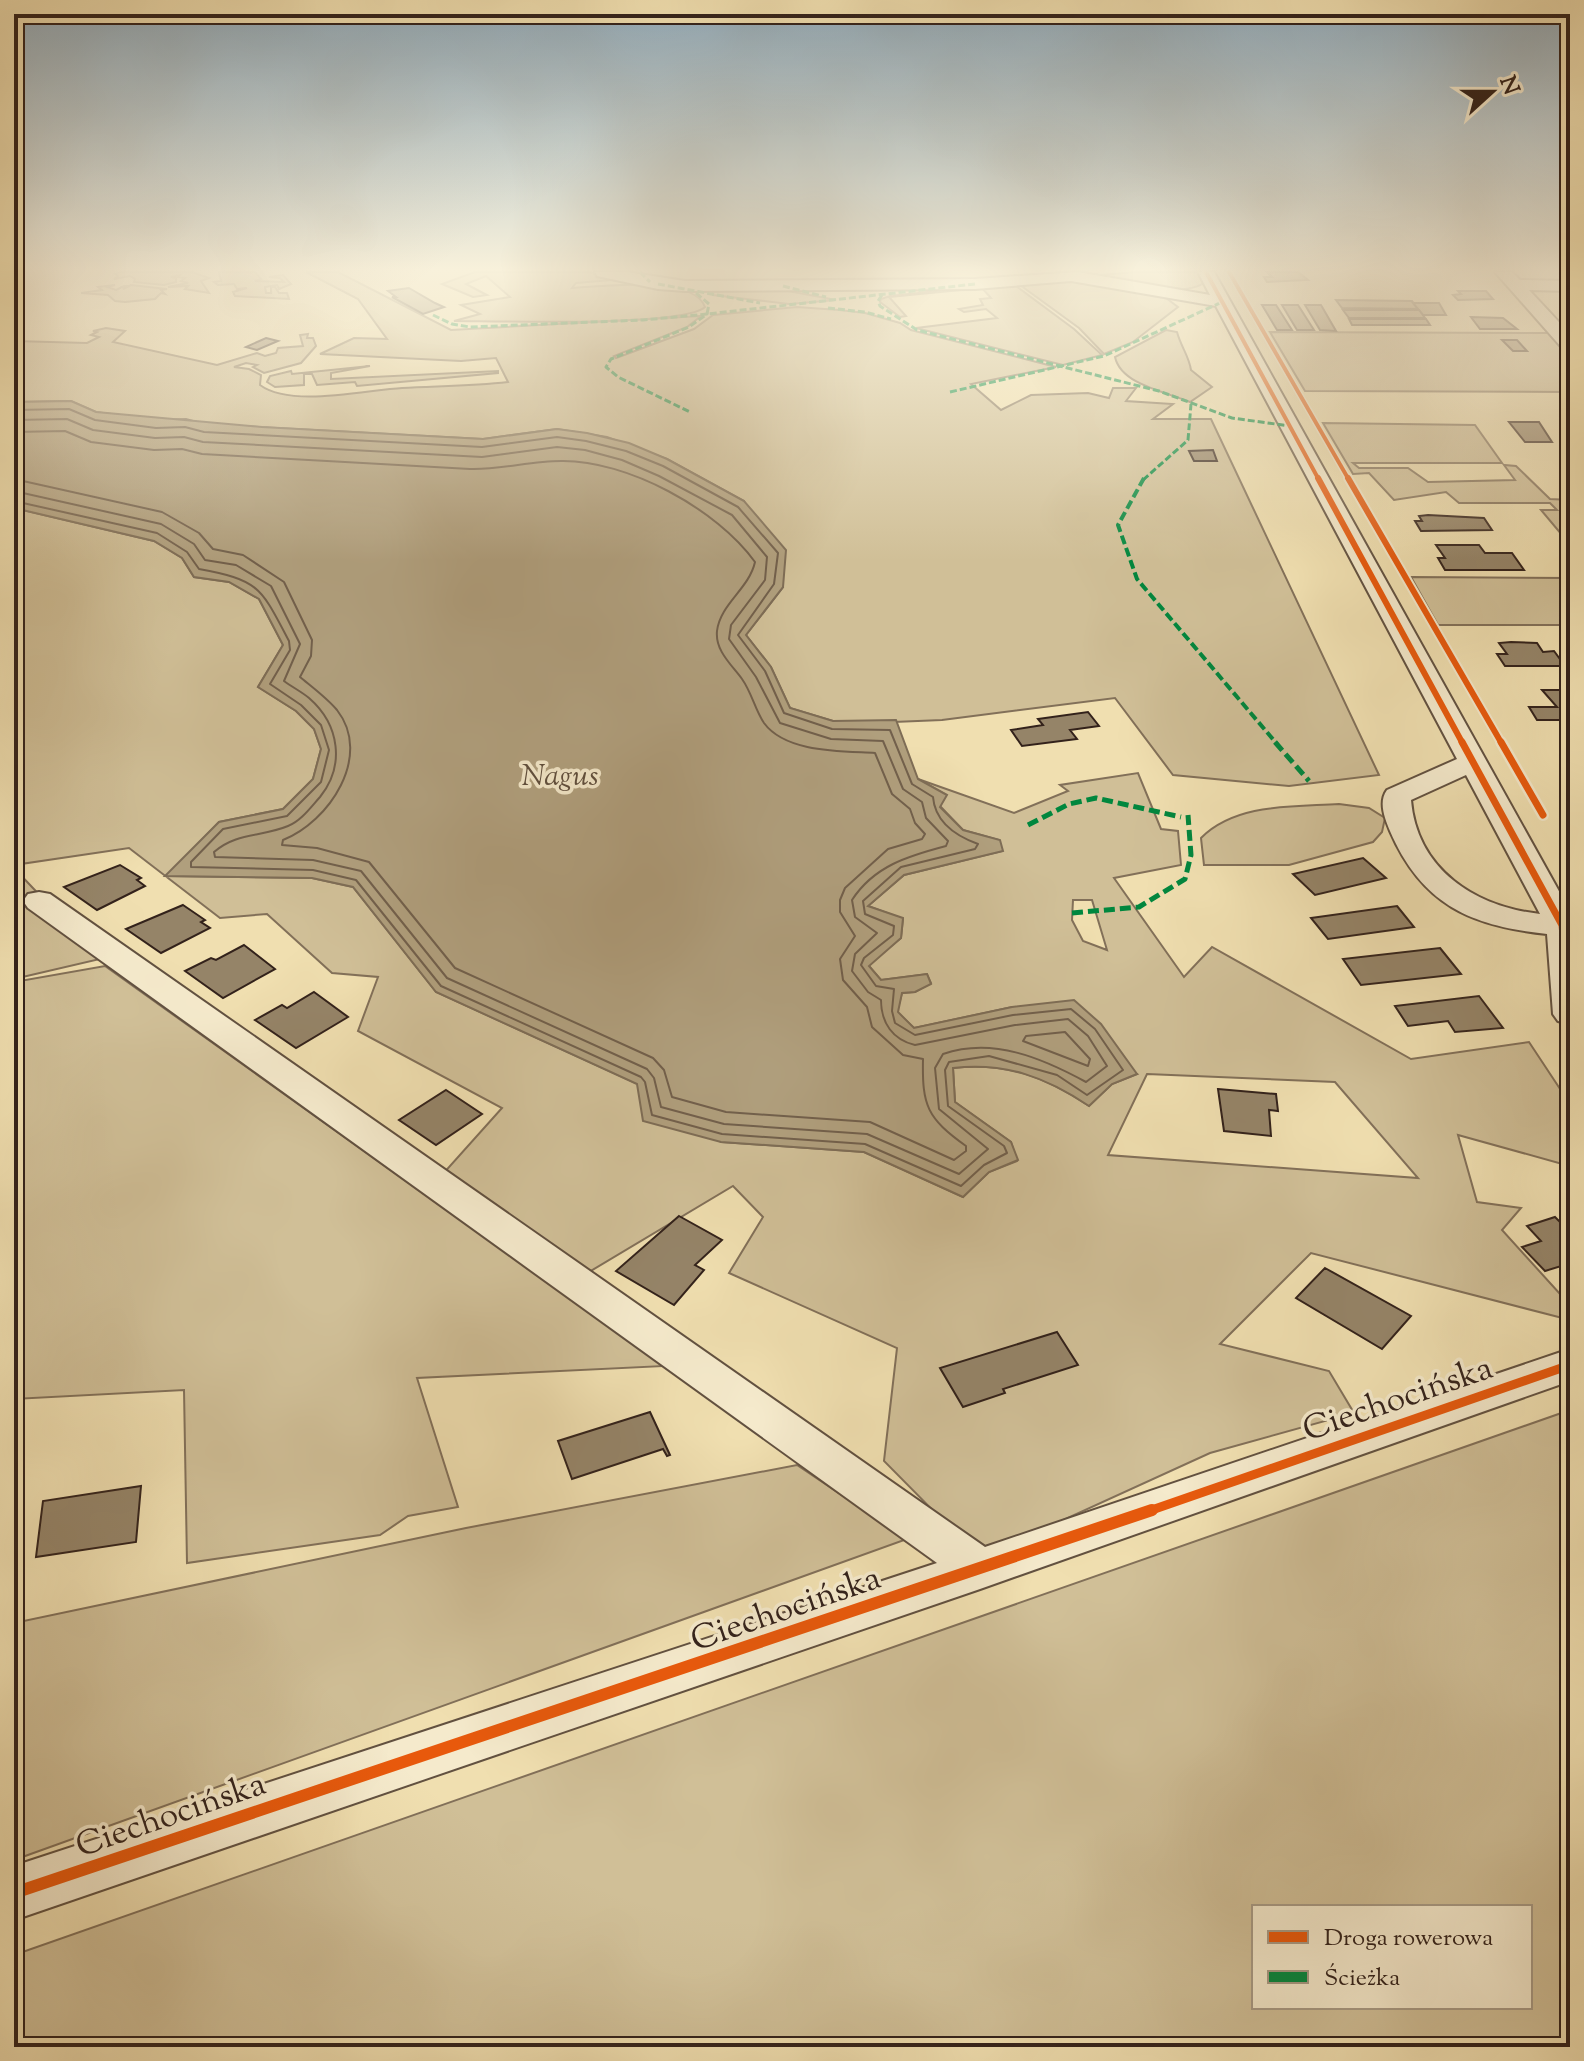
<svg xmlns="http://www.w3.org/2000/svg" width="1584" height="2061" viewBox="0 0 1584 2061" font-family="'Sorts Mill Goudy',serif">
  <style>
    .green { fill: #d0bf97; stroke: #827059; stroke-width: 2; fill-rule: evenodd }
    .water { fill: #b09f7d; stroke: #7e6d56; stroke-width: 2 }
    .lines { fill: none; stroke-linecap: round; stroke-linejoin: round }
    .shore { stroke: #72604c; stroke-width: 2 }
    .building { fill: #958468; stroke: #33221b; stroke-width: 2 }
    .minor-casing { stroke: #625140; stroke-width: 4 }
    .minor { fill: #f5eacc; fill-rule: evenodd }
    .quiet-far2 { stroke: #00873e; stroke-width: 3; stroke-dasharray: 7 3; stroke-linecap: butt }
    .quiet-far1 { stroke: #00873e; stroke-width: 4; stroke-dasharray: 9 4; stroke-linecap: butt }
    .quiet { stroke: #00873e; stroke-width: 5; stroke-dasharray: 11 5; stroke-linecap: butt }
    .cycleway-far4-casing { stroke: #f5eacc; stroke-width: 7 }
    .cycleway-far3-casing { stroke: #f5eacc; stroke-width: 10 }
    .cycleway-far2-casing { stroke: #f5eacc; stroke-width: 12 }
    .cycleway-far1-casing { stroke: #f5eacc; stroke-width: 14 }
    .cycleway-casing { stroke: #f5eacc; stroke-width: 17 }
    .cycleway-far4 { stroke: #e8590c; stroke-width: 4 }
    .cycleway-far3 { stroke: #e8590c; stroke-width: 6 }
    .cycleway-far2 { stroke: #e8590c; stroke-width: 7 }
    .cycleway-far1 { stroke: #e8590c; stroke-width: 9 }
    .cycleway { stroke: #e8590c; stroke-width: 12 }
    .labels { text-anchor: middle; stroke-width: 7; stroke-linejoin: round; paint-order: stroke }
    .water-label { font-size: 30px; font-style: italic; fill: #5f4e3d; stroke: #f5eacc }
    .near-street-label { font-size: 34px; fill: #33221b; stroke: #f5eacc }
  </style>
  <rect width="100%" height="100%" fill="#f0dfb0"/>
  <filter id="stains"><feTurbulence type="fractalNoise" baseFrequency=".0025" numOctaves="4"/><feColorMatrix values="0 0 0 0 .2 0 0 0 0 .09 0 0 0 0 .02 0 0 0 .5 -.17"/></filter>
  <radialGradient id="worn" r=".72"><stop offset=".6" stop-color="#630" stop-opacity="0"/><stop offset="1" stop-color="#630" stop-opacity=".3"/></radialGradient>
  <g class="green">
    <polygon points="120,272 192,272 209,278 201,281 209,293 185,289 188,286 168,287 188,283 181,281 185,278 178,277 180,275 171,277 176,278 176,282 164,285 134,282 135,279 130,276 114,279 118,276 115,274"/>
    <polygon points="219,272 255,272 261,279 255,281 284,282 280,278 269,277 283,275 291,284 279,289 277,285 265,287 266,293 271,293 271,287 275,287 279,293 287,293 289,299 235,296 233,292 247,288 237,289 234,284 218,285 214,282 221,281"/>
    <path d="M306 272H338L451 330 701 316 687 327 614 356 616 358 694 329 713 315 797 307 839 310 865 313 900 323 911 330 1056 367 971 384 1001 410 1031 395 1088 393 1109 398 1113 388H1136L1126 401 1173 404 1153 419H1211L1379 775 1289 786 1173 775 1115 698 942 720 869 723 833 721 790 708 771 667 746 635 783 587 744 501 667 459 607 437 557 429 483 439 204 424 186 419 157 420 96 412 71 401 14 402V341L87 343 99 337 91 335 97 332 93 331 106 328 125 331 113 342 217 365 257 353 265 356 276 353 278 348 303 346 300 335 308 334 307 338H313L316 346 301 363 264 373 253 367 257 365 246 363 234 367 249 369 261 375 260 385C291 408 366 390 402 388 438 386 472 386 508 382L496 358 461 361 320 354 354 338 387 339 358 299Z"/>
    <path d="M475 272H589L623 279 576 283 572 288C600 286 694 275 705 307 683 327 494 321 454 321L480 314 461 305 510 297 486 276 466 284 487 295 473 297 442 284Z"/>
    <path d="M1136 272H1199L1205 282C1183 300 1115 281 1087 276Z"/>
    <polygon points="1072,279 1162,295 1178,307 1133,342 1104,354 1079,328 1016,282"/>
    <polygon points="1012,283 1074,329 1102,355 1063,365 916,328 997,318 986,309 964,312 959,309 983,305 980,299 991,298 982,288 889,297 906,316 900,317 880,302 881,299 890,296"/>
    <polygon points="115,285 107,287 116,290 124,286 126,286 123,289 131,285 167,289 161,290 165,294 161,293 155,299 125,302 115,301 108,295 81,293 102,290 98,287"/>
    <polygon points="712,290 783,290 836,300 789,304 713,295"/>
    <path d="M1166 330 1177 332C1181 347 1189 356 1191 370L1212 387 1190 402C1167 392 1121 385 1115 357Z"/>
    <polygon points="1270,332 1548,333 1570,357 1570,392 1305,391"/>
    <polygon points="370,366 331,373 331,379 498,371 498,373 357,386 355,382 317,385 312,374 304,374 304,385 275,387 267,382 270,376 291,371 292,374"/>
    <polygon points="1323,423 1475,425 1502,463 1353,463 1359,468 1408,468 1428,482 1515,480 1504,465 1516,466 1550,499 1570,500 1570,535 1562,535 1541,510 1557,510 1550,503 1459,503 1446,492 1394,500 1369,473 1353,474"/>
    <path d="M14 508 154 541 182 558 194 577 229 582 259 599 283 645 258 687 296 711 314 729 321 749 313 779 283 809 219 822 167 876 312 878 353 887 436 992 638 1084 721 1142 864 1152 963 1197 989 1172 1017 1161 1011 1142 955 1102 953 1068C1006 1062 1044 1076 1089 1106L1112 1084 1137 1074 1012 1007 914 1028 897 1012 902 993 915 992 931 983 927 974 881 980 868 965 901 938 903 919 868 906 904 875 1002 851 999 840 963 830 940 806 946 795 918 779 1014 813 1068 791 1060 785 1138 773 1161 829 1178 831 1181 865 1114 878 1184 977 1212 947 1411 1059 1529 1042 1570 1104V1212L1563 1204 1566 1165 1458 1135 1477 1202 1521 1208 1502 1230 1570 1305V1320L1311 1253 1220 1344 1329 1371 1354 1413 1210 1453 980 1558 884 1461 897 1348 729 1273 763 1217 733 1186 584 1275 441 1176 502 1108 358 1031 378 977 332 973 267 914 220 918 129 848 14 865V842L18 841 14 839ZM1073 900H1092L1107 950 1083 941 1072 920ZM1147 1074 1335 1082 1418 1178 1108 1155Z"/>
    <polygon points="1411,577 1570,578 1570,625 1438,625"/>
    <path d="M1339 804 1369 808 1385 818 1382 832 1373 842 1289 865H1204L1201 838C1236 803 1293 807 1339 804Z"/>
    <polygon points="14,868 100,959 14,979"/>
    <polygon points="105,966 665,1366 417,1378 458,1507 408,1516 380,1535 187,1563 184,1390 14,1399 14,982"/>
    <path d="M1570 1410V2047H14V1955ZM1530 1907V2007H1254V1907Z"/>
    <polygon points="797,1465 907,1539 14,1860 14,1623 466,1528"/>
  </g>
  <path class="water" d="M71 401 96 412 262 427 483 439 557 429 587 433 629 443 667 459 744 501 786 550 783 587 746 635 771 667 790 708 833 721 896 720 918 779 947 795 940 807 963 830 1000 840 1003 851 904 875 868 906 903 918 901 938 869 966 881 980 927 974 931 984 915 992 902 993 898 1012 914 1028 1012 1007 1074 1000 1101 1024 1137 1074 1112 1084 1089 1106C1046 1077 1005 1062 953 1068L955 1102 1011 1142 1018 1160 989 1172 963 1197 864 1152 721 1142 643 1121 637 1084 436 992 353 887 312 878 165 876 219 822 283 809 313 779 321 749 314 729 296 711 258 687 283 645 259 599 229 582 194 577 182 558 154 541 14 508V402Z"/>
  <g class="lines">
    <g class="shore">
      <path d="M14 410 69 409 95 420 156 428 185 427 204 432 482 447 557 437 586 441 626 451 663 466 738 507 778 553 774 584 738 635 765 671 784 713 832 729 890 730 912 784 933 797C935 822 956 836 978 844L975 849 901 867 863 901 865 914 894 926 893 935 864 958 861 965 876 986 894 989 892 1011 895 1023 915 1035 1013 1015 1071 1009 1095 1029 1123 1070 1087 1095 1057 1075 989 1056 949 1062 945 1070 948 1106 1004 1146 1007 1153 984 1165 961 1186 865 1144 722 1134 652 1115 645 1082 641 1077 441 986 356 880 313 870 191 867V862L223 829 287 816 321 782 329 750 321 725 301 705 270 684 290 650 289 641C261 588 260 580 199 569L187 552 157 533 14 501"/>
      <path d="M14 420 67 419 93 430 155 438 184 437 203 442 482 457 557 447 585 450 622 460 659 476 732 515 767 557 765 580 731 625 729 639 756 677 780 723 831 739 883 741 903 789 922 802 926 818 948 841 946 846C908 856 874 866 852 900L855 917 877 933 855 954 852 971 868 992 881 1000C881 1023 893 1040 915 1045L1015 1025 1068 1019 1088 1036 1107 1066 1086 1082C1042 1058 993 1037 943 1054L935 1068 939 1109 988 1149 959 1174 867 1134 724 1124 661 1107 654 1078 647 1069 447 978 361 871 313 860 215 857 214 852C237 832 262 837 288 826 301 821 311 807 320 797 345 766 340 725 309 698 302 692 292 687 284 681L300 644 271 586 236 565 205 560 194 544 161 524 14 491"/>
      <path d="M14 432 65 431 91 442 154 450 182 449 202 454C291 459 381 464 470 469 501 470 530 461 561 461 627 460 717 509 755 562 749 589 720 604 717 631 715 651 732 665 742 679 752 693 755 710 764 723 786 753 842 751 875 753L892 794 910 809 915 823 925 834 922 839 888 849 845 888 840 900V912L855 936 840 959 843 980 867 1007 872 1027 903 1055 923 1059C922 1106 927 1118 966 1146V1151L954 1160 870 1122 726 1112 672 1097 664 1070 653 1058 455 968 369 862 317 848 282 845 283 840C329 822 373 756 337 710 327 698 312 687 300 677L311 656 312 640 284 582 243 555 213 549 199 533 162 512 14 479"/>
      <polygon points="1065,1032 1090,1059 1088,1066 1023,1041 1026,1036"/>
    </g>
  </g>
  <g class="building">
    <polygon points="1267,272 1298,272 1308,280 1267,282 1264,277 1272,277"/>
    <polygon points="409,288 435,303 444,307 423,314 392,297 396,297 388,291"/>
    <polygon points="1458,291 1486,291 1493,299 1458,300 1453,295 1461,294"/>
    <polygon points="1336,300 1412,301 1418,309 1342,308"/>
    <polygon points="1413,303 1439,303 1446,315 1423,315"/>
    <polygon points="1262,305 1276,305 1292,330 1277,330"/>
    <polygon points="1282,305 1298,305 1314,330 1297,330"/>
    <polygon points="1305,305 1321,305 1336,331 1320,330"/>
    <polygon points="1343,310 1419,310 1425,318 1349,318"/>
    <polygon points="1471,317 1503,318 1517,329 1480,329"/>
    <polygon points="1349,319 1426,319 1430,325 1352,325"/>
    <polygon points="266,338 278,341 257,350 246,347"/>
    <polygon points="1502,340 1517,340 1527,351 1513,351"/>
    <polygon points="1509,422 1539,422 1552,442 1525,442"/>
    <polygon points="1213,450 1217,461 1194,461 1189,451"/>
    <polygon points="1428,515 1484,518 1492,530 1421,531 1415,521 1422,521 1419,516"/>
    <polygon points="1436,545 1479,545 1485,553 1512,553 1524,570 1445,570 1438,558 1445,558"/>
    <polygon points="1511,642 1537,643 1543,652 1554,651 1565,666 1505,666 1497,654 1507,654 1499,643"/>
    <polygon points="1542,690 1570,690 1570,720 1537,720 1529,707 1557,707"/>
    <polygon points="1088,712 1099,726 1070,730 1077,739 1022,746 1011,730 1043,725 1038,719"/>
    <polygon points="1363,858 1386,878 1315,895 1293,874"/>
    <polygon points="120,865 141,878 137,880 145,886 97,910 64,887"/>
    <polygon points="183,905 205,920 201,922 210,928 161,953 126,929"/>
    <polygon points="1397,906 1414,927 1328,939 1311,918"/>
    <polygon points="244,945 275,969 223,998 185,971 211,958 216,960"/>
    <polygon points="1440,948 1461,974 1361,985 1343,959"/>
    <polygon points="314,992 348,1017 296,1048 255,1020 282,1005 287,1008"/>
    <polygon points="1479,996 1503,1028 1455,1032 1448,1021 1408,1026 1395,1006"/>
    <polygon points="1218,1089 1276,1094 1278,1111 1269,1110 1271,1136 1224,1131"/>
    <polygon points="446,1090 482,1114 436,1145 399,1120"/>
    <polygon points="679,1216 722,1240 695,1265 704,1270 674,1305 616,1271"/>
    <polygon points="1555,1217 1570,1232 1570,1274 1561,1266 1545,1271 1522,1247 1541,1241 1527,1226"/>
    <polygon points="1325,1268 1411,1316 1382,1349 1296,1298"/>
    <polygon points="1057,1332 1078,1365 1003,1389 1005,1393 963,1407 940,1368"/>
    <polygon points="650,1412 670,1455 667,1456 663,1449 572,1479 558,1441"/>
    <polygon points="141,1486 136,1542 36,1557 43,1501"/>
  </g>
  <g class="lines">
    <g class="minor-casing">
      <g id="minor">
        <path d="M595 272H627L685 281 975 279 1078 272 1210 295 1198 272H1214L1570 911V1024L1558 1021 1553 1014 1547 934C1471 926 1422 905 1390 831 1385 819 1378 802 1387 790L1457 759 1216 306 1071 281 975 289 685 291 658 289 597 276ZM1466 775 1540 914C1477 907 1417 871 1411 800Z"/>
        <polygon points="1495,272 1512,272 1520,280 1570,281 1570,291 1529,290 1570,334 1570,351 1563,349"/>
        <polygon points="39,892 50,894 985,1547 1570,1349 1570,1381 980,1589 14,1920 14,1866 937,1563 28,908 23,901 28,894"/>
      </g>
    </g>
    <use href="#minor" class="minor"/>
    <g class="quiet-far2">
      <polyline points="640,272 650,282"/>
      <polyline points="658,284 760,303"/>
      <polyline points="783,286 826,297"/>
      <polyline points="696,293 709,304 707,314 975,284"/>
      <polyline points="882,295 878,301 880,306 917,330 1159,391 1232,418 1290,426"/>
      <polyline points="828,308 865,312 891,319"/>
      <polyline points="433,315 452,324 470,327 643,320 707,314 689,327 611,359 606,367 618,377 690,412"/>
      <polyline points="950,392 1104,356 1222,302"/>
      <polyline points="1143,480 1188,440 1191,404"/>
    </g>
    <polyline class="quiet-far1" points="1144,478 1118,525 1137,579 1277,744"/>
    <g class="quiet">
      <polyline points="1275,742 1309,781"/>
      <polyline points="1028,825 1069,804 1096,798 1181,817"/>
      <polyline points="1072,913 1139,907 1185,879 1191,855 1188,815"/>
    </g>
    <g class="cycleway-far4-casing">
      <g id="cycleway-far4">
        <polyline points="1206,272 1319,480"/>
        <polyline points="1229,272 1349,480"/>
      </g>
    </g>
    <g class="cycleway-far3-casing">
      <g id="cycleway-far3">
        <polyline points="1318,478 1463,744"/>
        <polyline points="1348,478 1502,744"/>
      </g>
    </g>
    <g class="cycleway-far2-casing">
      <g id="cycleway-far2">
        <polyline points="1462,742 1562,925 1570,1014"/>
        <polyline points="1501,742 1543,815"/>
      </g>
    </g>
    <g class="cycleway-far1-casing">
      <polyline id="cycleway-far1" points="1146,1512 1570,1365"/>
    </g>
    <g class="cycleway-casing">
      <polyline id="cycleway" points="14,1893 1152,1510"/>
    </g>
    <use href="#cycleway-far4" class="cycleway-far4"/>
    <use href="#cycleway-far3" class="cycleway-far3"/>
    <use href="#cycleway-far2" class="cycleway-far2"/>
    <use href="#cycleway-far1" class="cycleway-far1"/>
    <use href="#cycleway" class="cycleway"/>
  </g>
  <linearGradient id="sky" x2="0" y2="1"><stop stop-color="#91acbd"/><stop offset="0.48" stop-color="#f8f1db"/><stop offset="1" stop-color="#f8f1db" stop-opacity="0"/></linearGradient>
  <rect width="1584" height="561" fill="url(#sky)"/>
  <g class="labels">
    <g class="water-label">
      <text x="560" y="785">Nagus</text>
    </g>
    <g class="near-street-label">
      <text transform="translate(1397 1397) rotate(-19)" y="12">Ciechocińska</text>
      <text transform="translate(785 1607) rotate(-19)" y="12">Ciechocińska</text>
      <text transform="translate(170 1813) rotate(-19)" y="12">Ciechocińska</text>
    </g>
  </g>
  <rect width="1584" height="2061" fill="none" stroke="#f0dfb0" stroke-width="48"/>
  <rect x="16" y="16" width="1552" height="2029" fill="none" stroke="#33221b" stroke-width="4"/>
  <rect x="24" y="24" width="1536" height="2013" fill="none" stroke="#33221b" stroke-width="2"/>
  <rect x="1252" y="1905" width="280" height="104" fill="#f5eacc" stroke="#a79a85" stroke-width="2"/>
  <rect x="1268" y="1931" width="40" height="12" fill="#e8590c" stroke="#a79a85" stroke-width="2"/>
  <text x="1324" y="1945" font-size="24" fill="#33221b">Droga rowerowa</text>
  <rect x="1268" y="1971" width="40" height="12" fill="#00873e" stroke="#a79a85" stroke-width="2"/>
  <text x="1324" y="1985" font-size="24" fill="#33221b">Ścieżka</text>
  <g transform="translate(1492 92) rotate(69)" stroke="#f5eacc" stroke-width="6" paint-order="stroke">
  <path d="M0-6L14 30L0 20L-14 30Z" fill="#33221b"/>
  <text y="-12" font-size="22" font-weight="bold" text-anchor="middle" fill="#33221b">N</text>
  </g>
  <rect width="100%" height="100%" filter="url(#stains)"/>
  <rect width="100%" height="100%" fill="url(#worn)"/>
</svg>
